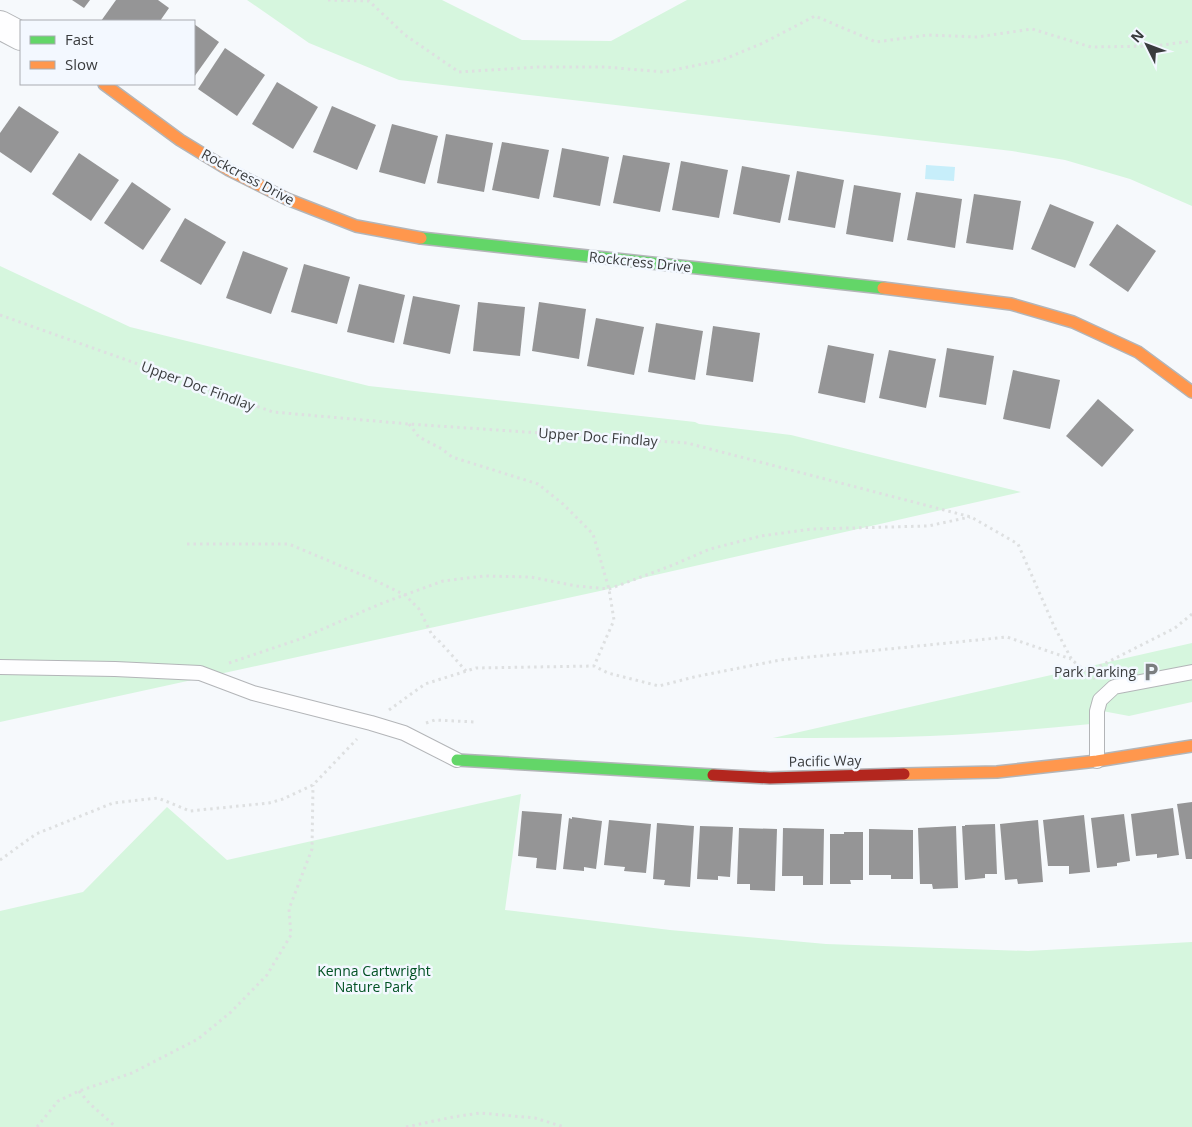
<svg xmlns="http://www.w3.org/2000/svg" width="1192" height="1127" viewBox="0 0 1192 1127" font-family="'Open Sans',sans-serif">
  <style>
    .green { fill: #d6f6de }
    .water { fill: #c7eefa }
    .building { fill: #959596 }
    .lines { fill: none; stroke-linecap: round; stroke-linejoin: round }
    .lane-casing { stroke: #b3b5b8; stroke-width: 16 }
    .street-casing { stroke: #b3b5b8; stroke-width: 30 }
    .fast-casing { stroke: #b3b5b8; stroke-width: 14 }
    .slow-casing { stroke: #b3b5b8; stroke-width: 14 }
    .jam-casing { stroke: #b3b5b8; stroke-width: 14 }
    .path { stroke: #dee0e1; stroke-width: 3; stroke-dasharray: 2.5 4; stroke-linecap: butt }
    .lane { stroke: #fefeff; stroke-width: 14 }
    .street { stroke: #fefeff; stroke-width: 28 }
    .fast { stroke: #63d668; stroke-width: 11 }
    .slow { stroke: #ff974d; stroke-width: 11 }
    .jam { stroke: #b3261e; stroke-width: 11 }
    .labels { text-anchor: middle; stroke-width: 5; stroke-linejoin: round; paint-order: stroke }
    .street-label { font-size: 14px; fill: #393b3d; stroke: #f3f8ff }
    .poi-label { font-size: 14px; fill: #393b3d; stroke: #f3f8ff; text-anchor: end }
    .park-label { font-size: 14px; fill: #015123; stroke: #f3f8ff }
  </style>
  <rect width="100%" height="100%" fill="#f6f9fc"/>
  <g class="green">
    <polygon points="247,0 442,0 522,40 611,41 687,0 1192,0 1192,206 1130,179 1065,160 1012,151 399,80 309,43"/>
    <polygon points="0,266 130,327 369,386 695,422 699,424 791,435 1021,492 642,578 609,589 0,722"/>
    <path d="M1192 643V702L1129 716 1097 710 1091 724C1037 729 984 734 930 736 878 738 825 738 773 738Z"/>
    <polygon points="521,794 505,910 670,930 826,944 1028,951 1192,942 1192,1127 0,1127 0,911 83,892 167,807 227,860"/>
  </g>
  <polygon class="water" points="926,165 955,167 954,181 925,179"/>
  <g class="building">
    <polygon points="72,0 90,0 84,8"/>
    <polygon points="116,0 158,0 169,8 160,21 101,21"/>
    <polygon points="194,24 219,42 194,77"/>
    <polygon points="225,48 265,75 237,116 198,89"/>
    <polygon points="277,82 318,107 293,149 252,124"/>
    <polygon points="19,106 59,132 31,173 0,152 0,133"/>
    <polygon points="332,106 376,125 357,170 313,152"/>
    <polygon points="392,124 438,136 425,184 379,172"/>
    <polygon points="446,134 493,143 484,192 437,183"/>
    <polygon points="502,142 549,150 539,199 492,190"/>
    <polygon points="562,148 609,157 600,206 553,197"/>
    <polygon points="79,153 119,180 91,221 52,194"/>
    <polygon points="623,155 670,163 660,212 613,203"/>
    <polygon points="681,161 728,170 719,218 672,210"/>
    <polygon points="742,166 790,175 780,223 733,214"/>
    <polygon points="797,171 844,180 835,228 788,220"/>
    <polygon points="132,182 171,209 143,250 104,223"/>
    <polygon points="854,185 901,193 893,242 846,234"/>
    <polygon points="916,192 962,199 955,248 907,240"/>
    <polygon points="974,194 1021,201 1013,250 966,243"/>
    <polygon points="1050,204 1094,222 1075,268 1031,249"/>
    <polygon points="185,218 226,242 201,285 160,261"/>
    <polygon points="1117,224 1156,251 1128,292 1089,265"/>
    <polygon points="243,251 288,268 271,314 226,298"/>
    <polygon points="304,264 350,277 337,324 291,312"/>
    <polygon points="359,284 405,295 394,343 347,332"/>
    <polygon points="413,296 460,305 450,354 403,344"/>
    <polygon points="478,302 525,307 520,356 473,351"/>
    <polygon points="539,302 586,309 579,359 532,351"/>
    <polygon points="596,318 644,327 634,375 587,366"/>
    <polygon points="656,323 703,331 695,380 648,372"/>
    <polygon points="713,326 760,333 753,382 706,375"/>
    <polygon points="828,345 874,354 865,403 818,393"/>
    <polygon points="947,348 994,356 986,405 939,397"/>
    <polygon points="889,350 936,359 926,408 879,398"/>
    <polygon points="1013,370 1060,380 1050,429 1003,419"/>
    <polygon points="1098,399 1134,430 1102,467 1066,436"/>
    <polygon points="1192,802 1192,859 1186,859 1177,804"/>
    <polygon points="1173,808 1179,855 1157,858 1157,854 1136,856 1131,814"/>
    <polygon points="522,811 562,814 556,870 536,868 537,858 518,856"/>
    <polygon points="1124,814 1130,861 1117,863 1117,866 1097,868 1091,818"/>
    <polygon points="1084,815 1090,872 1069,874 1069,866 1048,866 1043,820"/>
    <polygon points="572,817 602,821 596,869 584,867 584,871 563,869 569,818 572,819"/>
    <polygon points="609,820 651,824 646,873 624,871 625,867 604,865"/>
    <polygon points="1038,820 1043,882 1018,884 1017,879 1005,880 1000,824"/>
    <polygon points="657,823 694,826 690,887 664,885 665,880 653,879"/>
    <polygon points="995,824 997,874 985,874 985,878 965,880 962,826 965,826 965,825"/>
    <polygon points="700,826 733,827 730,877 718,876 718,880 697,879"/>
    <polygon points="956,826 958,888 933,889 932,884 920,884 918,828"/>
    <polygon points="739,828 777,829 775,891 750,890 750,884 737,884"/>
    <polygon points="783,828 824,829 823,885 803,885 803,876 782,876"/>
    <polygon points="869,829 913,830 913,879 891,879 891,875 869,875"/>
    <polygon points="844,832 863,832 863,880 850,880 851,884 830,884 830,834 844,834"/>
  </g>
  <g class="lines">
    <g class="lane-casing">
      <g id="lane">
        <polyline points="0,667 115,669 200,673 253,693 371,723 404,733 457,760"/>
        <polyline points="1097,761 1097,711 1100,700 1114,687 1192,672"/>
      </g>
    </g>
    <g class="street-casing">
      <polyline id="street" points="0,25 21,36"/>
    </g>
    <g class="fast-casing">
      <g id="fast">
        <polyline points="421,238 883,288"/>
        <polyline points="457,760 713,775"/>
      </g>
    </g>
    <g class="slow-casing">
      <g id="slow">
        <polyline points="104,84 180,140 229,170 287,199 356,226 421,238"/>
        <polyline points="883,288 1011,304 1073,322 1138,352 1192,392"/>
        <polyline points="904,774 997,772 1097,761 1192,746"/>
      </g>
    </g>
    <g class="jam-casing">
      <polyline id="jam" points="713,775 770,778 904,774"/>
    </g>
    <g class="path">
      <polyline points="328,0 369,1 405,35 459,72 538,67 605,67 664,72 722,60 763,43 815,16 876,42 928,35 977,37 1032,29 1091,47 1155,46 1192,41"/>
      <polyline points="0,315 273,412 409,424 687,443 971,517 1018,544 1054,626 1072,660 1095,679"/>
      <polyline points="409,424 419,437 442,449 452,457 538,484 563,504 593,534 609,589 614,620 594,666"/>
      <polyline points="187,544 289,544 374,580 405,595 419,609 432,635 440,642 466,671"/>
      <polyline points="229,663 300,639 380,604 443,581 484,576 530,577 577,586 609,589 673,565 710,549 761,536 812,529 928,526 970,517"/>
      <polyline points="1088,672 1175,628 1192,614"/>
      <polyline points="389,710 425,684 476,668 594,666 608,673 659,686 694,677 780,660 1007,637 1071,659"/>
      <polyline points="426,723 435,720 475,722"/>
      <polyline points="0,860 36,834 113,803 158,798 190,811 269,803 283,799 313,785 357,739"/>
      <polyline points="79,1091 90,1104 116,1127"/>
      <polyline points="37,1127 58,1101 79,1091 132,1073 198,1039 231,1012 267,975 291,935 289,909 312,849 313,785"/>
      <polyline points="406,1127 453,1117 480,1113 535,1118 564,1127"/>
    </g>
    <use href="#lane" class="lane"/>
    <use href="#street" class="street"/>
    <use href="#fast" class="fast"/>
    <use href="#slow" class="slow"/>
    <use href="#jam" class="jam"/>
  </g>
  <defs>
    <g id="parking-bare" transform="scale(1.5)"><path d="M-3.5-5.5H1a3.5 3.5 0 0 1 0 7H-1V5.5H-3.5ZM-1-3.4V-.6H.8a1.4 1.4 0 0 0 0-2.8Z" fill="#7b7e80" stroke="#f3f8ff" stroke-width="2.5" paint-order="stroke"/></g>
  </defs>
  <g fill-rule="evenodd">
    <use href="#parking-bare" x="1151" y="672"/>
  </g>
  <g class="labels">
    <g class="street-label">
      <text transform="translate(248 177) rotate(28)" y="5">Rockcress Drive</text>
      <text transform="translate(640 262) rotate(6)" y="5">Rockcress Drive</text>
      <text transform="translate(198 386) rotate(20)" y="5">Upper Doc Findlay</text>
      <text transform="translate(598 437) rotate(4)" y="5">Upper Doc Findlay</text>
      <text transform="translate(825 761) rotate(-1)" y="5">Pacific Way</text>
    </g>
    <g class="poi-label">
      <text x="1136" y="677">Park Parking</text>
    </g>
    <g class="park-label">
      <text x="374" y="976">Kenna Cartwright<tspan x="374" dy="16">Nature Park</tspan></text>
    </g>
  </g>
  <rect x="20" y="20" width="175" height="65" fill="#f3f8ff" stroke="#a9acb1"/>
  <rect x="30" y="36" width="25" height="8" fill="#63d668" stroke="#a9acb1"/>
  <text x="65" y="45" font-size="15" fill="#393b3d">Fast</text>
  <rect x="30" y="61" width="25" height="8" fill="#ff974d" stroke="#a9acb1"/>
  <text x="65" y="70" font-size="15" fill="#393b3d">Slow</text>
  <g transform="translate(1147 45) rotate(312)" stroke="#f3f8ff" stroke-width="4" paint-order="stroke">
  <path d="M0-4L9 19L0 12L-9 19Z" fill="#393b3d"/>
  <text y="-8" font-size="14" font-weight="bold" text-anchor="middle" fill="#393b3d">N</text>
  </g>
</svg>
